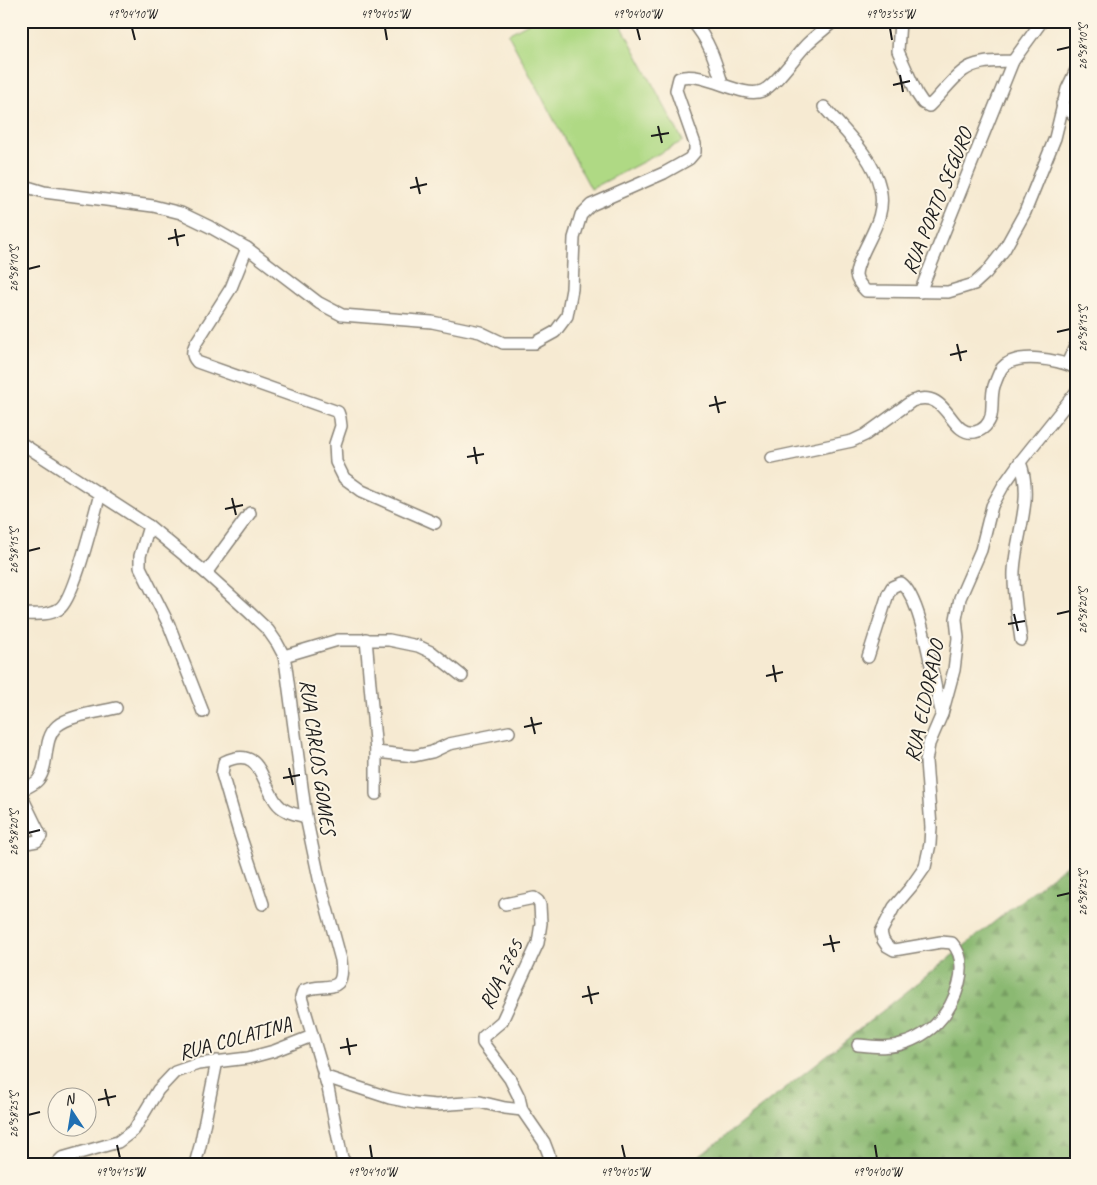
<svg xmlns="http://www.w3.org/2000/svg" width="1097" height="1185" viewBox="0 0 1097 1185" font-family="Caveat,sans-serif">
  <style>
    .forest { fill: url(#forest-firs); stroke: #546a47 }
    .pitch { fill: #afd984; stroke: #667a50 }
    .lines { fill: none; stroke-linecap: round; stroke-linejoin: round }
    .minor-casing { stroke: #898377; stroke-width: 14 }
    .minor { stroke: #fff; stroke-width: 11 }
    .ticks { fill: none; stroke: #1c1c1c; stroke-width: 2 }
    .labels { text-anchor: middle; stroke-width: 4; stroke-linejoin: round; paint-order: stroke }
    .street-label { font-size: 21px; fill: #1c1c1c; stroke: #fcf5e5 }
    .neatline { fill: none; stroke: #1c1c1c; stroke-width: 2 }
    .ticks-label { font-size: 12px; text-anchor: middle; fill: #1c1c1c }
  </style>
  <defs>
    <pattern id="forest-firs" width="22" height="20" patternUnits="userSpaceOnUse" patternTransform="scale(1.25)"><rect width="22" height="20" fill="#8bb972"/><path d="M5 1l3.5 6h-7zM16 11l3.5 6h-7z" fill="#779e62"/></pattern>
  </defs>
  <rect width="100%" height="100%" fill="#fcf5e5"/>
  <filter id="ink" filterUnits="userSpaceOnUse"><feTurbulence type="fractalNoise" baseFrequency=".02" numOctaves="2"/><feDisplacementMap in="SourceGraphic" scale="10" xChannelSelector="R" yChannelSelector="G"/><feConvolveMatrix kernelMatrix="1 2 1 2 8 2 1 2 1" color-interpolation-filters="sRGB"/></filter>
  <filter id="wash" filterUnits="userSpaceOnUse"><feTurbulence type="fractalNoise" baseFrequency=".0096" numOctaves="4" result="noise"/><feDisplacementMap in="SourceGraphic" scale="20" xChannelSelector="R" yChannelSelector="G"/><feGaussianBlur stdDeviation="1.12" result="paint"/><feColorMatrix in="noise" values="0 0 0 0 0 0 0 0 0 0 0 0 0 0 0 0 0 1.4 0 .05"/><feComposite in="paint" operator="in"/></filter>
  <g filter="url(#wash)">
    <rect width="100%" height="100%" fill="#f6ead2"/>
    <polygon class="forest" points="1076,857 1076,1164 690,1164"/>
    <polygon class="pitch" points="532,21 619,21 683,141 591,189 508,34"/>
  </g>
  <g filter="url(#ink)">
    <g class="lines">
      <g class="minor-casing">
        <g id="minor">
          <path d="M692 21C709 40 715 60 722 83"/>
          <path d="M900 21 898 51 917 94 923 103 929 106C941 95 950 81 963 71 977 60 997 62 1013 61"/>
          <polyline points="1062,104 1076,117"/>
          <path d="M824 107C844 131 873 156 880 188 886 213 873 231 863 253 860 260 856 268 856 275 857 282 862 287 866 291L948 292 974 284 986 273 1004 250 1025 212 1055 138 1067 89 1076 70"/>
          <path d="M21 185 44 192 153 206 181 213 210 227 247 248 319 303 342 315 432 322 480 332 503 343H535L555 332 567 316 572 289 574 238 581 215 591 205 664 173 689 159 695 152V144L676 90 679 78C704 70 741 99 762 91 775 86 796 55 807 44 815 36 825 29 834 21"/>
          <path d="M247 248 231 288 196 343C192 351 191 355 197 362L338 412 340 418 341 426 335 444 336 462 344 478 362 491 435 523"/>
          <polyline points="920,292 1013,61 1042,21"/>
          <polyline points="1067,364 1076,344"/>
          <path d="M21 443 149 526 206 573 249 612 268 630 277 643 284 656 286 667 306 817 320 883 341 960C346 998 325 981 303 991L301 997 328 1088 342 1158 346 1164"/>
          <path d="M772 458 852 441 865 435 912 401C949 387 949 437 975 432 983 430 989 424 991 416 993 406 991 396 994 386 996 381 999 372 1002 368 1017 351 1058 360 1076 368"/>
          <path d="M1020 462C1034 499 1016 533 1014 571 1013 594 1018 617 1021 640"/>
          <polyline points="149,526 140,556 140,567 169,625 203,712"/>
          <polyline points="206,573 250,513"/>
          <path d="M21 614C33 614 48 616 59 609 74 600 94 515 100 494"/>
          <polyline points="366,639 376,752 376,794"/>
          <polyline points="284,656 338,640 389,640 418,646 433,653 462,676"/>
          <path d="M868 657 888 594 892 587 901 583C923 599 933 686 942 714"/>
          <polyline points="376,752 414,756 432,752 449,744 509,732"/>
          <path d="M21 790C26 788 34 785 38 780 50 765 42 740 57 726 69 715 101 712 116 708"/>
          <polyline points="21,795 41,836 37,841 21,844"/>
          <path d="M263 904 239 832 222 774 224 762C261 745 260 780 276 802 283 812 295 814 306 817"/>
          <polyline points="505,904 534,898 538,901 540,905 541,923 538,943 502,1021 483,1037 483,1043 510,1079 519,1097 522,1110 544,1142 549,1155 550,1164"/>
          <path d="M858 1045C874 1046 889 1049 904 1043 915 1040 930 1031 937 1023 955 1005 972 964 952 943L941 942 894 950 887 946 883 940 881 932 894 907 911 887 925 867 930 844 931 827 926 761 929 744 942 714 954 670 958 638 956 619 960 598 981 550 992 506 1003 486 1020 462 1076 392"/>
          <polyline points="323,1076 390,1098 415,1103 436,1105 480,1102 505,1108 522,1110"/>
          <polyline points="56,1164 62,1158 118,1142 134,1130 158,1090 175,1072 198,1064 248,1058 274,1051 312,1036"/>
          <polyline points="195,1164 200,1146 217,1061"/>
        </g>
      </g>
      <use href="#minor" class="minor"/>
    </g>
  </g>
  <path class="ticks" d="M132 28 135 40M385 28 387 40M637 28 640 40M890 28 892 40M1057 50 1070 47M900 75 903 92M893 85 910 81M658 126 662 143M651 136 669 133M416 177 420 194M410 188 427 184M175 229 178 246M168 239 185 235M28 269 40 266M1057 332 1070 329M957 344 961 361M950 355 967 351M715 396 719 413M709 406 726 402M474 447 477 464M467 457 484 454M232 498 236 515M225 509 243 505M28 551 40 548M1014 614 1018 631M1057 614 1070 611M1008 624 1025 621M773 665 776 682M766 676 783 672M531 717 535 734M524 727 542 723M289 768 293 785M283 778 300 775M28 833 40 830M1057 896 1070 893M830 935 834 952M823 945 840 942M588 986 592 1004M582 997 599 993M347 1038 350 1055M340 1048 357 1045M105 1089 109 1106M98 1100 116 1096M28 1115 40 1112M117 1145 120 1158M370 1145 372 1158M622 1145 625 1158M875 1145 877 1158"/>
  <g class="labels">
    <g class="street-label">
      <text transform="translate(937 201) rotate(-68)" y="7">RUA PORTO SEGURO</text>
      <text transform="translate(924 701) rotate(-78)" y="7">RUA ELDORADO</text>
      <text transform="translate(318 757) rotate(82)" y="7">RUA CARLOS GOMES</text>
      <text transform="translate(501 974) rotate(-64)" y="7">RUA 2765</text>
      <text transform="translate(235 1038) rotate(-15)" y="7">RUA COLATINA</text>
    </g>
  </g>
  <rect width="1097" height="1185" fill="none" stroke="#fcf5e5" stroke-width="55"/>
  <g transform="translate(72 1112) rotate(348)"><circle r="24" fill="#fcf5e5" stroke="#a29e95"/>
  <path d="M0-4L9 19L0 12L-9 19Z" fill="#1f6fb2"/>
  <text y="-8" font-size="14" font-weight="bold" text-anchor="middle" fill="#1c1c1c">N</text>
  </g>
  <rect x="28" y="28" width="1042" height="1130" class="neatline"/>
  <g class="ticks-label">
    <text x="132" y="18">49°04'10"W</text>
    <text x="385" y="18">49°04'05"W</text>
    <text x="637" y="18">49°04'00"W</text>
    <text x="890" y="18">49°03'55"W</text>
    <text transform="translate(1083 47) rotate(-90)" y="4">26°58'10"S</text>
    <text transform="translate(14 269) rotate(-90)" y="4">26°58'10"S</text>
    <text transform="translate(1083 329) rotate(-90)" y="4">26°58'15"S</text>
    <text transform="translate(14 551) rotate(-90)" y="4">26°58'15"S</text>
    <text transform="translate(1083 611) rotate(-90)" y="4">26°58'20"S</text>
    <text transform="translate(14 833) rotate(-90)" y="4">26°58'20"S</text>
    <text transform="translate(1083 893) rotate(-90)" y="4">26°58'25"S</text>
    <text transform="translate(14 1115) rotate(-90)" y="4">26°58'25"S</text>
    <text x="120" y="1176">49°04'15"W</text>
    <text x="372" y="1176">49°04'10"W</text>
    <text x="625" y="1176">49°04'05"W</text>
    <text x="877" y="1176">49°04'00"W</text>
  </g>
</svg>
